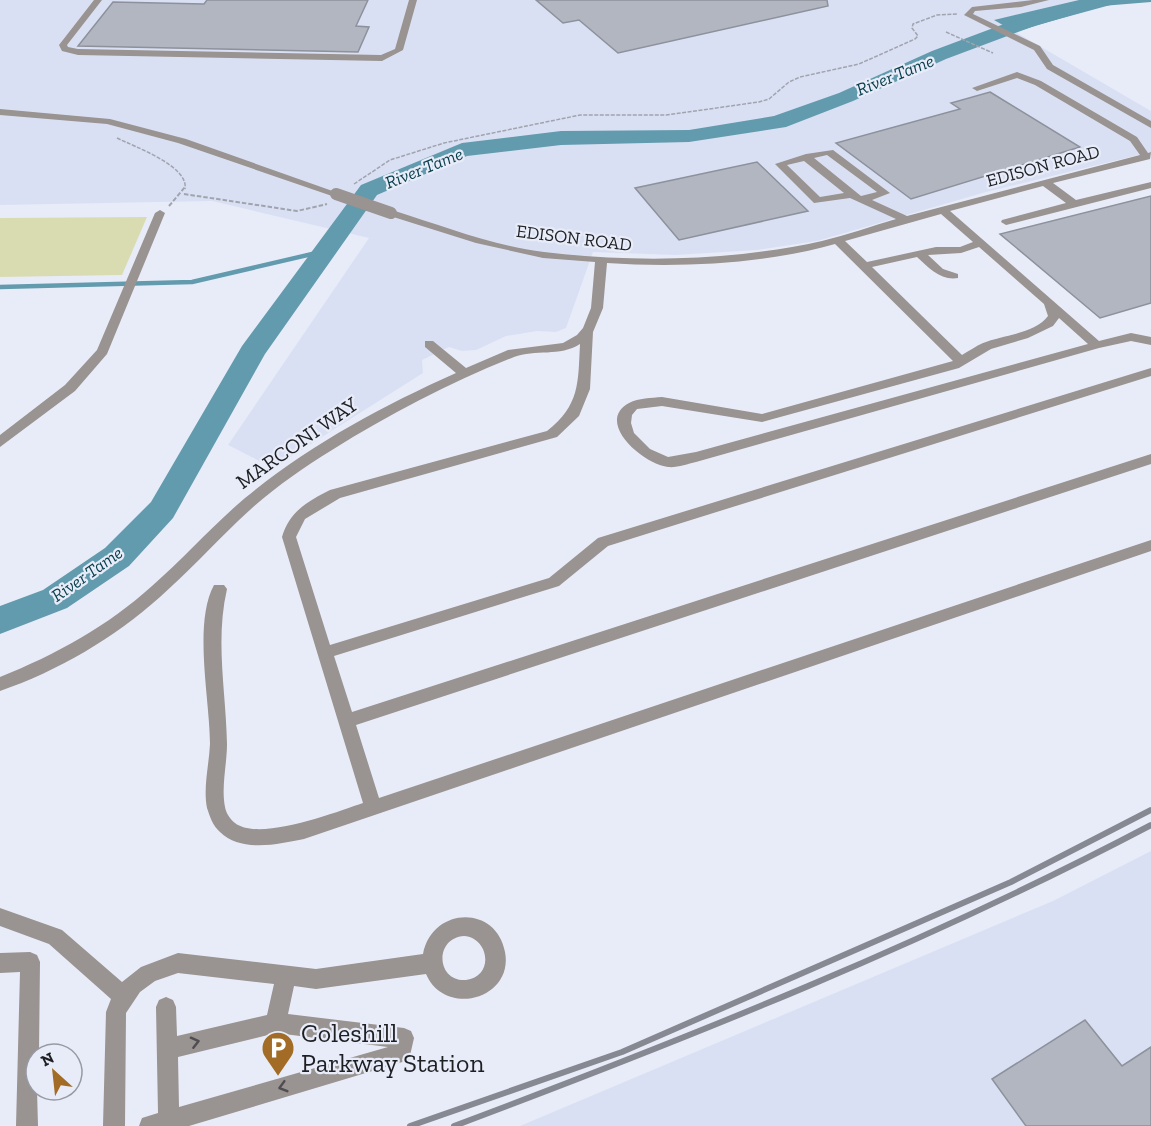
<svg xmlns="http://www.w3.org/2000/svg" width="1151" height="1126" viewBox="0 0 1151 1126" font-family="'Zilla Slab',serif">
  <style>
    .built { fill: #dae0f3 }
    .green { fill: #d9dcb0 }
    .water { fill: #629bad }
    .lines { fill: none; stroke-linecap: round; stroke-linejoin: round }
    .stream { stroke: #629bad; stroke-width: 4.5 }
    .river { fill: #629bad; fill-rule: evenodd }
    .building { fill: #b2b6c1; stroke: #8d919c; stroke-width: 1.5 }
    .path-far1 { stroke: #a0a4ad; stroke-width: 1.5; stroke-dasharray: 4 1.5; stroke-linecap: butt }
    .path { stroke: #a0a4ad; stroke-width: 2; stroke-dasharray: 4.5 2; stroke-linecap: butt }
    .minor { fill: #999391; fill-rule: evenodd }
    .rail { stroke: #868992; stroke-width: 6 }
    .minor-bridge { stroke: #999391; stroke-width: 12 }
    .oneway { stroke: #4f4d4f }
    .labels { text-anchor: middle; stroke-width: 4.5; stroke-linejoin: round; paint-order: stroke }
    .far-water-label { font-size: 18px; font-style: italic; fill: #063e4b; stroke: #e8ecf8 }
    .far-street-label { font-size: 18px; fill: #1d1f23; stroke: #e8ecf8 }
    .street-label { font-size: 21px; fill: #1d1f23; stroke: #e8ecf8 }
    .near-poi-label { font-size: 26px; fill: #1d1f23; stroke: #e8ecf8; text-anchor: start }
  </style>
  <rect width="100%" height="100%" fill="#e8ecf8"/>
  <g class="built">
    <polygon points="0,0 1079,0 995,20 1151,111 1151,152 986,192 817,241 757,250 675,255 593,252 566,328 556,332 537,331 506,336 476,350 462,351 449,347 422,360 423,373 273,468 228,445 369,238 212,201 0,205"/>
    <polygon points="1151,851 1151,1126 520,1126 1053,901"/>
  </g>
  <polygon class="green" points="147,217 122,275 0,277 0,218"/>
  <polygon class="water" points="1079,0 1151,0 1151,2 1102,6 1015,32 994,20"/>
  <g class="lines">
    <polyline class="stream" points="0,287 192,282 325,251"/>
    <polygon class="river" points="1087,0 1117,0 1114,4 1037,25 946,59 853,101 786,127 689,142 561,145 467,156 377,195 265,354 173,518 129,566 67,608 0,634 0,606 43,590 105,548 151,502 242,346 361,185 462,143 561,131 689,130 774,116 839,93 932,51 1023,17"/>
  </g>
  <g class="building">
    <polygon points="207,0 368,0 356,26 369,27 358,52 78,46 113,2 204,4"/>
    <polygon points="536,0 827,0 828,6 618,53 579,20 563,23"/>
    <polygon points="990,92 1080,147 911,199 836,143 960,109 951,103"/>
    <polygon points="757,162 808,211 679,240 635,188"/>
    <polygon points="1151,196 1151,303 1100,318 1000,234"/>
    <polygon points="1085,1020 1122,1066 1151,1047 1151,1126 1026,1126 992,1079"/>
  </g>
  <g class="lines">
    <g class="path-far1">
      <polyline points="946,32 993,53"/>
      <path d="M117 138C135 147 189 166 185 189"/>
      <polyline points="354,184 390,160 444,143 580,115 666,115 759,102 769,99 789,82 800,77 859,64 915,39 918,36 912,28 913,24 937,15 957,14"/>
    </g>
    <g class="path">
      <polyline points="184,194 297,211 327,204"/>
      <polyline points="169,206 185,187"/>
    </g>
    <g class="minor">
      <polygon points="94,0 102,0 67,45 68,47 78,49 381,55 395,49 409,0 417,0 403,50 382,61 78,55 62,51 59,45"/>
      <polygon points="1033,0 1049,0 1021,7 975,11 973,14 1040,46 1053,65 1151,121 1151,128 1047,69 1034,50 964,15 972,7"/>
      <path d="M1017 72 1041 81 1137 137 1148 153 1151 152 1150 159 1053 183 1076 200 1151 182V188L1006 225 1001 222 1002 220 1066 203 1043 186 950 211 1099 341 1131 333 1151 337V345L1131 341 1099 348 696 462C687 464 677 468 668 467 644 465 594 422 629 403 639 398 651 398 662 397L762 414 953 361 835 244C765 264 679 268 607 263L603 308 593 332 590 389 579 416 557 437 340 498 305 519 296 537 330 645 549 578 598 538 1151 368V376L608 546 559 586 334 656 352 712 1151 454V464L356 725 379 798 1151 540V551L304 839C279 844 241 853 220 832 213 826 210 817 207 808 203 788 209 765 210 744 210 700 193 624 214 585H224L227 589C215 641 226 691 227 744 227 764 221 787 225 807 226 813 230 819 235 823 259 842 336 812 363 803L282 537C289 512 308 501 330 490L547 431C580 405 578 383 580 344 560 357 535 349 514 357 451 382 390 414 332 450 299 470 266 494 238 521 212 546 187 573 160 597 114 638 58 671 0 691V677C55 655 108 626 152 586 184 558 212 526 245 498 308 446 382 406 456 373L425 347V341H433L466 368 508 350 563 343 577 335 583 328 591 308 595 262 543 258 476 243 387 215V211H395C443 226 494 246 544 252 636 263 732 261 822 241 847 235 872 226 896 219L850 198 814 203 775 164 806 154 833 150 890 193 872 200 907 216 1140 155 1130 141 1035 85 1017 78 977 91 972 88ZM827 155 877 192 861 196 814 158ZM804 161 844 193 820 197 787 165ZM941 214 973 242 960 247H936L867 262 845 241ZM979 247 1044 304 1048 316C1035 334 1002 335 983 343 976 346 969 351 962 355L872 267 917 257C929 268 941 281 958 278V274L943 269 928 255 961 253ZM1059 318 1088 344 696 452 668 457 650 449 634 433 631 423 632 415 637 409 662 406 762 422 959 368 991 349 1028 338 1053 326Z"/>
      <polygon points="0,109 110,119 186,139 341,194 332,196 178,143 107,124 0,115"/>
      <polygon points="160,210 165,213 107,354 75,391 0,447 0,435 65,385 97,350 155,213"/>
      <path d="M0 908 62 930 122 982 141 967 178 953 316 969 423 954C432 907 496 904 505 952 514 999 445 1018 426 974L316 989 294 986 288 1014 404 1028 411 1031 414 1038 409 1060 189 1126H139L142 1118 158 1113 156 1007 159 1000 166 997 173 1000 176 1007 177 1036 267 1015 274 984 178 973 155 981 140 992 126 1013 125 1126H103L106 1012 111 999 49 944 0 926ZM464 936C490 938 494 977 466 980 436 982 434 938 464 936ZM276 1033 388 1047 179 1107 178 1057Z"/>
      <polygon points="30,952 37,955 40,962 39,1054 36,1054 38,1126 16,1126 20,972 0,973 0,953"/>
    </g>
    <g class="rail">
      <polyline points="410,1126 622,1052 1011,882 1151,810"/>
      <path d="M454 1126C691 1037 927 943 1151 825"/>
    </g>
    <polyline class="minor-bridge" points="336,194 391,213"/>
  </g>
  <defs><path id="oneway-chevron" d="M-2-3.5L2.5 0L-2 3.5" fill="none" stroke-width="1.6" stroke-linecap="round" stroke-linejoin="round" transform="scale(1.5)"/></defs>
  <g class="oneway">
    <use href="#oneway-chevron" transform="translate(195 1042) rotate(-14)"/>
    <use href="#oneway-chevron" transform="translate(283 1087) rotate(164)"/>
  </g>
  <defs>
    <g id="parking-pin" transform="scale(1.725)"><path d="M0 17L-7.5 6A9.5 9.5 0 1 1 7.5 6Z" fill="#a26c26" stroke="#e8ecf8"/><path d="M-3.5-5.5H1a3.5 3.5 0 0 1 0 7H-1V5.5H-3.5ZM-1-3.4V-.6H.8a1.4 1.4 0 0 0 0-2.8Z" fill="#fff"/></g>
  </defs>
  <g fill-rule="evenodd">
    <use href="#parking-pin" x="278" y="1048"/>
  </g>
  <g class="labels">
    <g class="far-water-label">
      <text transform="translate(895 75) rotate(-22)" y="6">River Tame</text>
      <text transform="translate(424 168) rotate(-22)" y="6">River Tame</text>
      <text transform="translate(87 574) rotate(-35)" y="6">River Tame</text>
    </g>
    <g class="far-street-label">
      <text transform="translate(1043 166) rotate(-15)" y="6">EDISON ROAD</text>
      <text transform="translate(574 238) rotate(7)" y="6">EDISON ROAD</text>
    </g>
    <g class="street-label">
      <text transform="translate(297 443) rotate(-35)" y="7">MARCONI WAY</text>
    </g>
    <g class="near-poi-label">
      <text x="301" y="1042">Coleshill<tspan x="301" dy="30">Parkway Station</tspan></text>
    </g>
  </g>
  <g transform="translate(54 1072) rotate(333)"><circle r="28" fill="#e8ecf8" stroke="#979aa3" stroke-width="1.5"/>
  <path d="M0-4.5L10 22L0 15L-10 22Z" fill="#a26c26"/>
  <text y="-9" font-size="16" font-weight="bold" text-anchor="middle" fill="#1d1f23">N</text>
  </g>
</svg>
